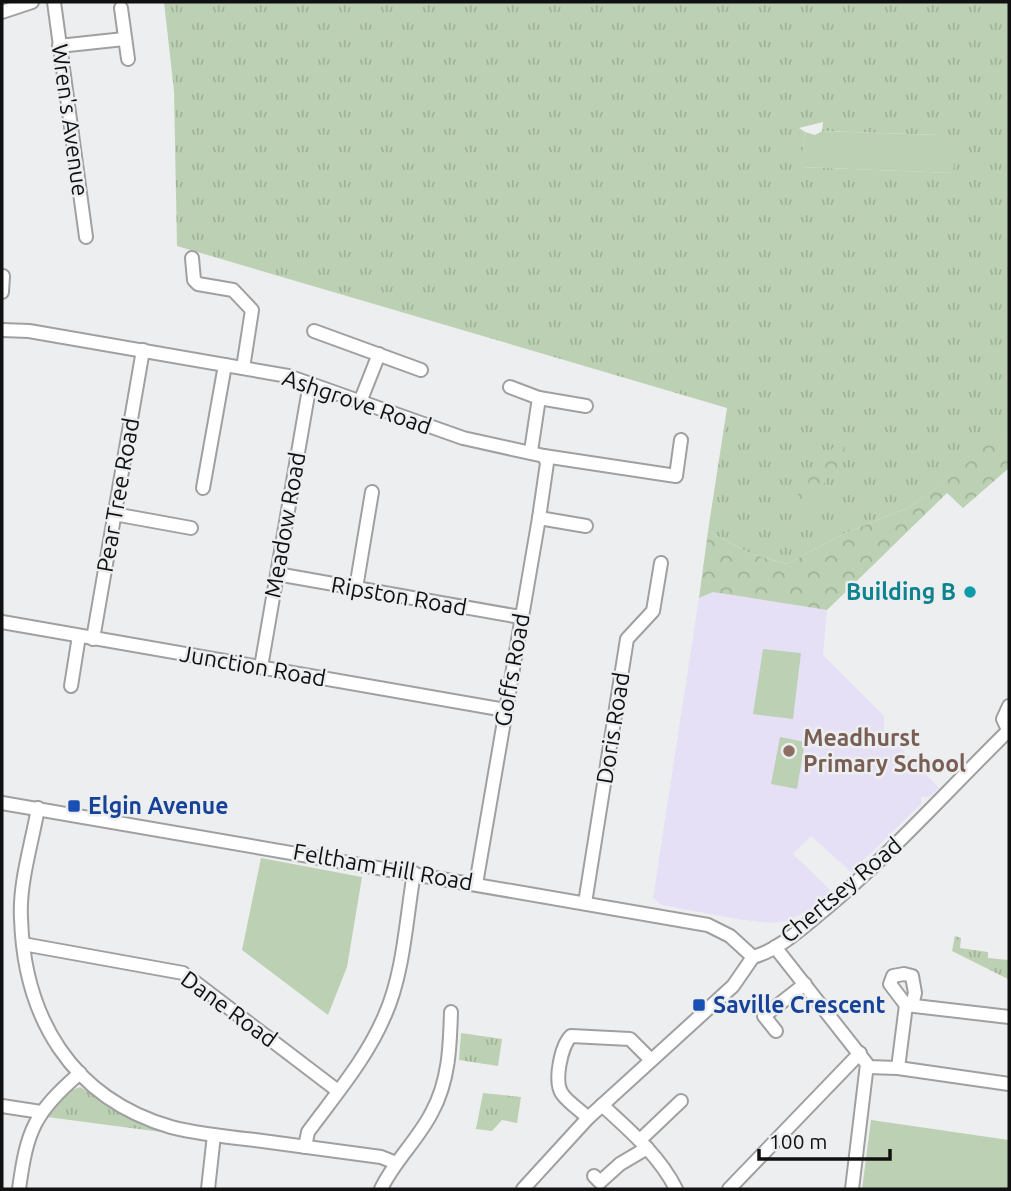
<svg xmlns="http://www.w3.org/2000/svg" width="1011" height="1191" viewBox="0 0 1011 1191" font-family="Ubuntu,sans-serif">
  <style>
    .education { fill: #e5e0f6 }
    .grass { fill: url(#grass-tufts); fill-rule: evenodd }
    .forest { fill: url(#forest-crowns) }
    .park { fill: #bcd1b3 }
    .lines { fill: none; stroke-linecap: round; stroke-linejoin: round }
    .minor-casing { stroke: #a0a0a1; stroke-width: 16 }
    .minor { stroke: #fff; stroke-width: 12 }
    .culture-dot { fill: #0f9aa8; stroke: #edeeef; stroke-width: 2.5 }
    .education-dot { fill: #8d6e63; stroke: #edeeef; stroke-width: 2.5 }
    .transit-dot { fill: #1a4fb4; stroke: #edeeef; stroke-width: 2.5 }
    .labels { text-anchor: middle; stroke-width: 5; stroke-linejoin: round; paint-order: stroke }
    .street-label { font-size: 23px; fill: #111112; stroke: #edeeef }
    .culture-label { font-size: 23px; font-weight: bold; fill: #0d838f; stroke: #edeeef; text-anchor: end }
    .education-label { font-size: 23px; font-weight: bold; fill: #785e54; stroke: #edeeef; text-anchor: start }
    .transit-label { font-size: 23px; font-weight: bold; fill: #164399; stroke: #edeeef; text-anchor: start }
  </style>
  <defs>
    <pattern id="grass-tufts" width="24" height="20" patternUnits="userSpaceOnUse" patternTransform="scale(1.75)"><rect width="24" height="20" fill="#bcd1b3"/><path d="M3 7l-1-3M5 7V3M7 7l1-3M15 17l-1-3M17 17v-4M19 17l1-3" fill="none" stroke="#a1b299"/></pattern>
    <pattern id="forest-crowns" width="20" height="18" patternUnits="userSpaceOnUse" patternTransform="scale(1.75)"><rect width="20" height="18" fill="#bcd1b3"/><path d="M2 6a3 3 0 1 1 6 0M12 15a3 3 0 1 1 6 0" fill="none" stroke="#a1b299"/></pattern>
  </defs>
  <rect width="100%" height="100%" fill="#edeeef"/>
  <polygon class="education" points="713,592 827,610 823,655 884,716 884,730 939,788 929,797 921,797 921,804 851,872 811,836 793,854 832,892 816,906 788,921 771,923 737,919 662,905 653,898 699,598"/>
  <g class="grass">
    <path d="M164 2H1009V432L910 507 843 534 787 564 751 554 708 531 727 408 177 246 174 91ZM823 122 822 131 938 135 953 173 801 167 805 132 799 128Z"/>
    <polygon points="955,936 961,938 960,948 988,952 988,958 1008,960 1009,955 1008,979 952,951"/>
    <polygon points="461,1033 502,1039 498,1066 459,1060"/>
    <polygon points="80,1087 131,1118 184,1135 47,1117 65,1093"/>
    <polygon points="483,1093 521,1097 517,1123 502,1120 492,1131 476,1129"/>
  </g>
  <g class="forest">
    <polygon points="1009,432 1009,468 963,508 947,493 827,610 713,592 699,598 708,531 751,554 787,564 843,534 910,507 979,454 983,444 993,443"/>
    <polygon points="847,437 842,462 825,481 814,507 806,512 796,509 798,494 807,487 810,473 840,440"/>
  </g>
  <g class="park">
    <polygon points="822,131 938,135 956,146 953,173 800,167 805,132 815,135"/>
    <polygon points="763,649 801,653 793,719 753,714"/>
    <polygon points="780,737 805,742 797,789 771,784"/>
    <polygon points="261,858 362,877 347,967 328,1015 242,950"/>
    <polygon points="871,1120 1009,1140 1009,1189 862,1189"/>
  </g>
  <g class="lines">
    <g class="minor-casing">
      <g id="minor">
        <polyline points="54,2 86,237"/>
        <polyline points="121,8 128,59"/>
        <polyline points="2,12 32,2"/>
        <polyline points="59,46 124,39"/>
        <polyline points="192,258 194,280 198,284 233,290 252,310 243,368"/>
        <polyline points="2,292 3,276"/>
        <polyline points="2,330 29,331 288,376 463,438 544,456 676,476 681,440"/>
        <polyline points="314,331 421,370"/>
        <polyline points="510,387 539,398 586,406"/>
        <polyline points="360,402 379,354"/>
        <polyline points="531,451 539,398"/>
        <polyline points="203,488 225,365"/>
        <polyline points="114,514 191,528"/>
        <polyline points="539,518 586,526"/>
        <polyline points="277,574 520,617"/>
        <polyline points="356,588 372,492"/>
        <polyline points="2,622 505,710"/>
        <polyline points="93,639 143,350"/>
        <polyline points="261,667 310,383"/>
        <polyline points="71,686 79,636"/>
        <polyline points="1009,706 1003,719 1009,732"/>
        <polyline points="2,803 708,925 730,936 753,957"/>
        <path d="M38 808C32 843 19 883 21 918 24 1017 71 1098 171 1127 198 1134 227 1137 255 1140 297 1146 339 1151 381 1157L396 1163"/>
        <polyline points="476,884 539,518 547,463 544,456"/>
        <polyline points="585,903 627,639 653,611 661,563"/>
        <polyline points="23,944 183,973 338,1091"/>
        <polyline points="775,947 867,1064 852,1189"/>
        <polyline points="912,1005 915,993 912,976 904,974 893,976 890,984 906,1005 1009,1017"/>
        <polyline points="776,1031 764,1016 805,984"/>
        <polyline points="867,1067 898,1068 1009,1084"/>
        <polyline points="898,1068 906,1005"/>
        <path d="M602 1105C629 1130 659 1155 676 1189"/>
        <polyline points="2,1106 41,1112"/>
        <path d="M588 1118C580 1110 569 1103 563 1095 553 1083 561 1046 571 1036L630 1039 651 1060"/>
        <polyline points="640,1140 681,1101"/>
        <path d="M305 1147 308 1132C336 1094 367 1058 385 1015 404 972 406 919 414 873"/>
        <polyline points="594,1176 600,1182 620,1164 647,1148"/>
        <path d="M19 1189C27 1130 34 1113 80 1073"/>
        <polyline points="208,1189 214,1135"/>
        <path d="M381 1189C394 1161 418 1140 432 1112 449 1081 450 1046 451 1012"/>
        <path d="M523 1189 588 1118 733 986 753 957C779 950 803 927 824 910 890 855 947 791 1008 731"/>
        <polyline points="729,1189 860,1053"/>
      </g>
    </g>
    <use href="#minor" class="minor"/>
  </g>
  <circle class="culture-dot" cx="970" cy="592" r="7"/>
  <circle class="education-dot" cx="789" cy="751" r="7"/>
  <g class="transit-dot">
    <rect x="67" y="799" width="14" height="14" rx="3.5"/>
    <rect x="692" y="998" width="14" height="14" rx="3.5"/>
  </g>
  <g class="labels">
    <g class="street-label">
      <text transform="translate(70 120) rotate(82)" y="8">Wren's Avenue</text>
      <text transform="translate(357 402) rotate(19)" y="8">Ashgrove Road</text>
      <text transform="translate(118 495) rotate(-80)" y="8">Pear Tree Road</text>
      <text transform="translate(285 525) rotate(-80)" y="8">Meadow Road</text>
      <text transform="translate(399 596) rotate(10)" y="8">Ripston Road</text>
      <text transform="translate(253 666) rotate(10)" y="8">Junction Road</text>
      <text transform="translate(512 670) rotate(-80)" y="8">Goffs Road</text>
      <text transform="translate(613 728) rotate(-81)" y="8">Doris Road</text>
      <text transform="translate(383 867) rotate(10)" y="8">Feltham Hill Road</text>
      <text transform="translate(841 890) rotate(-40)" y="8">Chertsey Road</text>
      <text transform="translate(229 1009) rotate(36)" y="8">Dane Road</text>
    </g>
    <g class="culture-label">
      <text x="956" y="600">Building B</text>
    </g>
    <g class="education-label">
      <text x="803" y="746">Meadhurst<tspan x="803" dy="26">Primary School</tspan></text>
    </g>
    <g class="transit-label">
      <text x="88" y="814">Elgin Avenue</text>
      <text x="713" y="1013">Saville Crescent</text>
    </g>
  </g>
  <rect width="1011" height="1191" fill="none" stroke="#111112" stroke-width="7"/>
  <path d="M759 1149v10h131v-10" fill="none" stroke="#111112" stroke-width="3.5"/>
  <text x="769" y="1149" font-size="21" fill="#111112" stroke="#edeeef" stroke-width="5" paint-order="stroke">100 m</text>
</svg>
